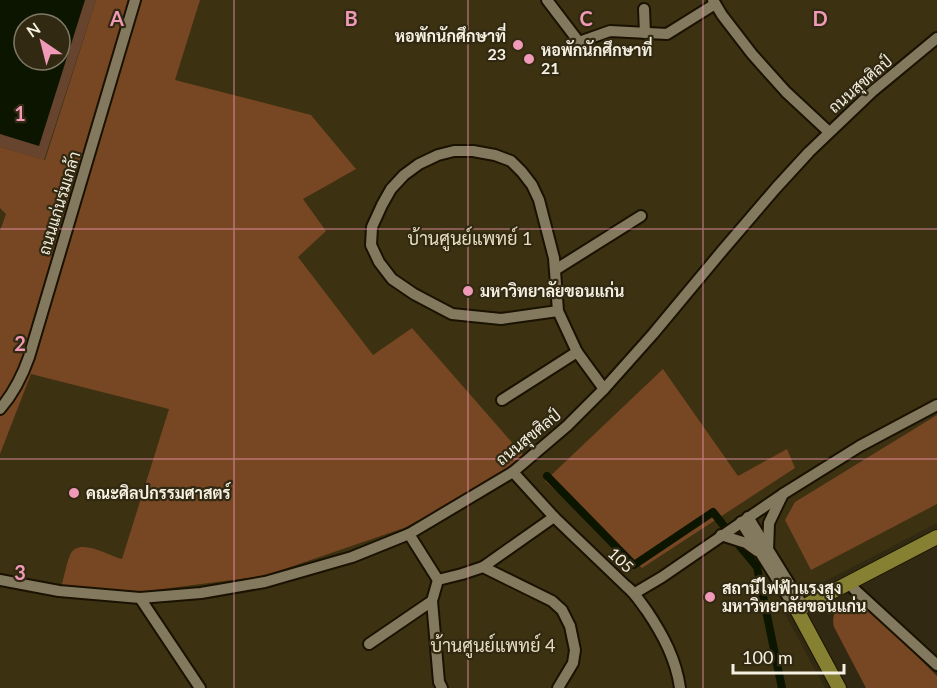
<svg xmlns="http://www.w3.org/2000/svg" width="937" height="688" viewBox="0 0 937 688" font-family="Lato,Sarabun,sans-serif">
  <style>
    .built { fill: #3c3111; fill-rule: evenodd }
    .green { fill: #66442e; fill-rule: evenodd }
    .forest { fill: #774623 }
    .water { fill: #0c1500; fill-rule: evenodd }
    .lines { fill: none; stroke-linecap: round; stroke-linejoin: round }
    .canal { stroke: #0c1500; stroke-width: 8 }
    .minor-casing { stroke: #1a1200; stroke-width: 14 }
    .major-casing { stroke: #1a1200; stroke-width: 16 }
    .minor { stroke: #83795f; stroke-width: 10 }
    .major { stroke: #868132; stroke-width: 14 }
    .grid { fill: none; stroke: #f09ab7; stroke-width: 1.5; stroke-opacity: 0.55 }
    .poi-dot { fill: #f09ab7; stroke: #322912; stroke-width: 2 }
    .labels { text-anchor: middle; stroke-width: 4.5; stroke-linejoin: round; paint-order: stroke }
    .poi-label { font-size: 16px; font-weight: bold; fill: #f5f0e1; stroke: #322912; text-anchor: start }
    .street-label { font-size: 16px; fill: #f5f0e1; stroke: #322912 }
    .neighbourhood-label { font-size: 18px; fill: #e7ddc0; stroke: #322912 }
    .grid-label { font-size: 20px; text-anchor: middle; font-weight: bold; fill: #f09ab7; stroke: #322912; stroke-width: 4.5; stroke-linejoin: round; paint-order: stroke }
  </style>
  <rect width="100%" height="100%" fill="#322912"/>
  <path class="built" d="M0 0H937V523L780 605 825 688H0ZM24 24H60V60H24Z"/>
  <path class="green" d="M0 0H96L44 160 0 147ZM24 24H60V60H24Z"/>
  <g class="forest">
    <path d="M96 0H200L175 80 311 115 356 169 303 199 326 231 298 257 373 355 412 328 523 455 507 469 455 502 404 528 264 576 139 592 61 588C64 577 66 565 70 555 78 536 109 556 122 559L169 409 31 374 0 454V231L6 214 0 208V147L45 160Z"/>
    <polygon points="663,369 738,476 787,449 795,468 642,568 545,481"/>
    <polygon points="937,415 937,504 811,570 785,520 795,502"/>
    <path d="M858 597 937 676V688H866L834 627C830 608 843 604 858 597Z"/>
  </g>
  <path class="water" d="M0 0H85L39 146 0 134ZM24 24H60V60H24Z"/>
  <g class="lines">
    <g class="canal">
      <polyline points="547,476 634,565 713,512 724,526"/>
      <polyline points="738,544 757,567 782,688"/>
    </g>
    <g class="minor-casing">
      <g id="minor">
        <polyline points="547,0 579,42 610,31 667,34 715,4"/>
        <polyline points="713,0 722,15 752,54 786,92 829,132"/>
        <polyline points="644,9 645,33"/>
        <polyline points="555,270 641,216"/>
        <polyline points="558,311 501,319 452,314 414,294 392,279 379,262 371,245 372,227 382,205 391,189 404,175 419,164 438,155 454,151 473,151 495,155 511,161 522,172 532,185 539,200 554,258 558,311 577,352 604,389"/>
        <polyline points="502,400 577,352"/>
        <path d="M0 409C14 393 22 377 29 357L135 0"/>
        <path d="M513 472 554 517 626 586C636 594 640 602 647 611 663 635 676 659 680 688"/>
        <polyline points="748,517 803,606"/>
        <polyline points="741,522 790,600"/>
        <polyline points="409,534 438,580"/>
        <polyline points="721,535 746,543 757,551"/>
        <polyline points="768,550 769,523 783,494"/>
        <polyline points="483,567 554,517"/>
        <polyline points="0,580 59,591 140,598 201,593 265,582 352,557 409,534 513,472 567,426 604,389 653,334 722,251 776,188 809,152 873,91 937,38"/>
        <polyline points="854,589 937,665"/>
        <polyline points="635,593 662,577 783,494 860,446 937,405"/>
        <polyline points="140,598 200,688"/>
        <polyline points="369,644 432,601"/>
        <polyline points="442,688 439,682 432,601 438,580 462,574 483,567 552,601 562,610 570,626 575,650 573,663 558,688"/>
      </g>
    </g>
    <g class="major-casing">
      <polyline id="major" points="839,688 797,610 937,537"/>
    </g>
    <use href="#minor" class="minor"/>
    <use href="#major" class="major"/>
  </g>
  <path class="grid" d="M234 0V688M468 0V688M703 0V688M0 229H937M0 459H937"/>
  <g class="poi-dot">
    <circle cx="518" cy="45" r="6"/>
    <circle cx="529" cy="59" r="6"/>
    <circle cx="468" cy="291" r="6"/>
    <circle cx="74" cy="493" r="6"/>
    <circle cx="710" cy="597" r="6"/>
  </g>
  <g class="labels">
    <g class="poi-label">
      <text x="506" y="42" text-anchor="end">หอพักนักศึกษาที่<tspan x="506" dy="18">23</tspan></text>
      <text x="541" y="56">หอพักนักศึกษาที่<tspan x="541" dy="18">21</tspan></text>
      <text x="480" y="297">มหาวิทยาลัยขอนแก่น</text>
      <text x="86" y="499">คณะศิลปกรรมศาสตร์</text>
      <text x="722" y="594">สถานีไฟฟ้าแรงสูง<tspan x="722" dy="18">มหาวิทยาลัยขอนแก่น</tspan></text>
    </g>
    <g class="street-label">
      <text transform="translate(860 84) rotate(-41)" y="6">ถนนสุขศิลป์</text>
      <text transform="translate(59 203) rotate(-73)" y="6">ถนนแก่นร่มเกล้า</text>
      <text transform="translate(528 437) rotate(-39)" y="6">ถนนสุขศิลป์</text>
      <text transform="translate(621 560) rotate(44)" y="6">105</text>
    </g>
    <g class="neighbourhood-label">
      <text x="470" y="245">บ้านศูนย์แพทย์ 1</text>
      <text x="493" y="652">บ้านศูนย์แพทย์ 4</text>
    </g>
  </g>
  <g class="grid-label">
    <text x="117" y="26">A</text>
    <text x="351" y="26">B</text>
    <text x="586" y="26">C</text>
    <text x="820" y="26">D</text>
    <text x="20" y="121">1</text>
    <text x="20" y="351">2</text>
    <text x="20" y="580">3</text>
  </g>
  <g transform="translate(42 42) rotate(325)"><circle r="28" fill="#322912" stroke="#807965" stroke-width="1.5"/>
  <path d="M0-4.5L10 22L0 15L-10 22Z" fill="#f09ab7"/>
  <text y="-9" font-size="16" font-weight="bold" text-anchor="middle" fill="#f5f0e1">N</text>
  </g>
  <path d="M733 664v9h111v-9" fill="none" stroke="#f5f0e1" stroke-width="3"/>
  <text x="742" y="664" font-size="18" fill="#f5f0e1" stroke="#322912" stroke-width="4.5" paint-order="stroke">100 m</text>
</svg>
